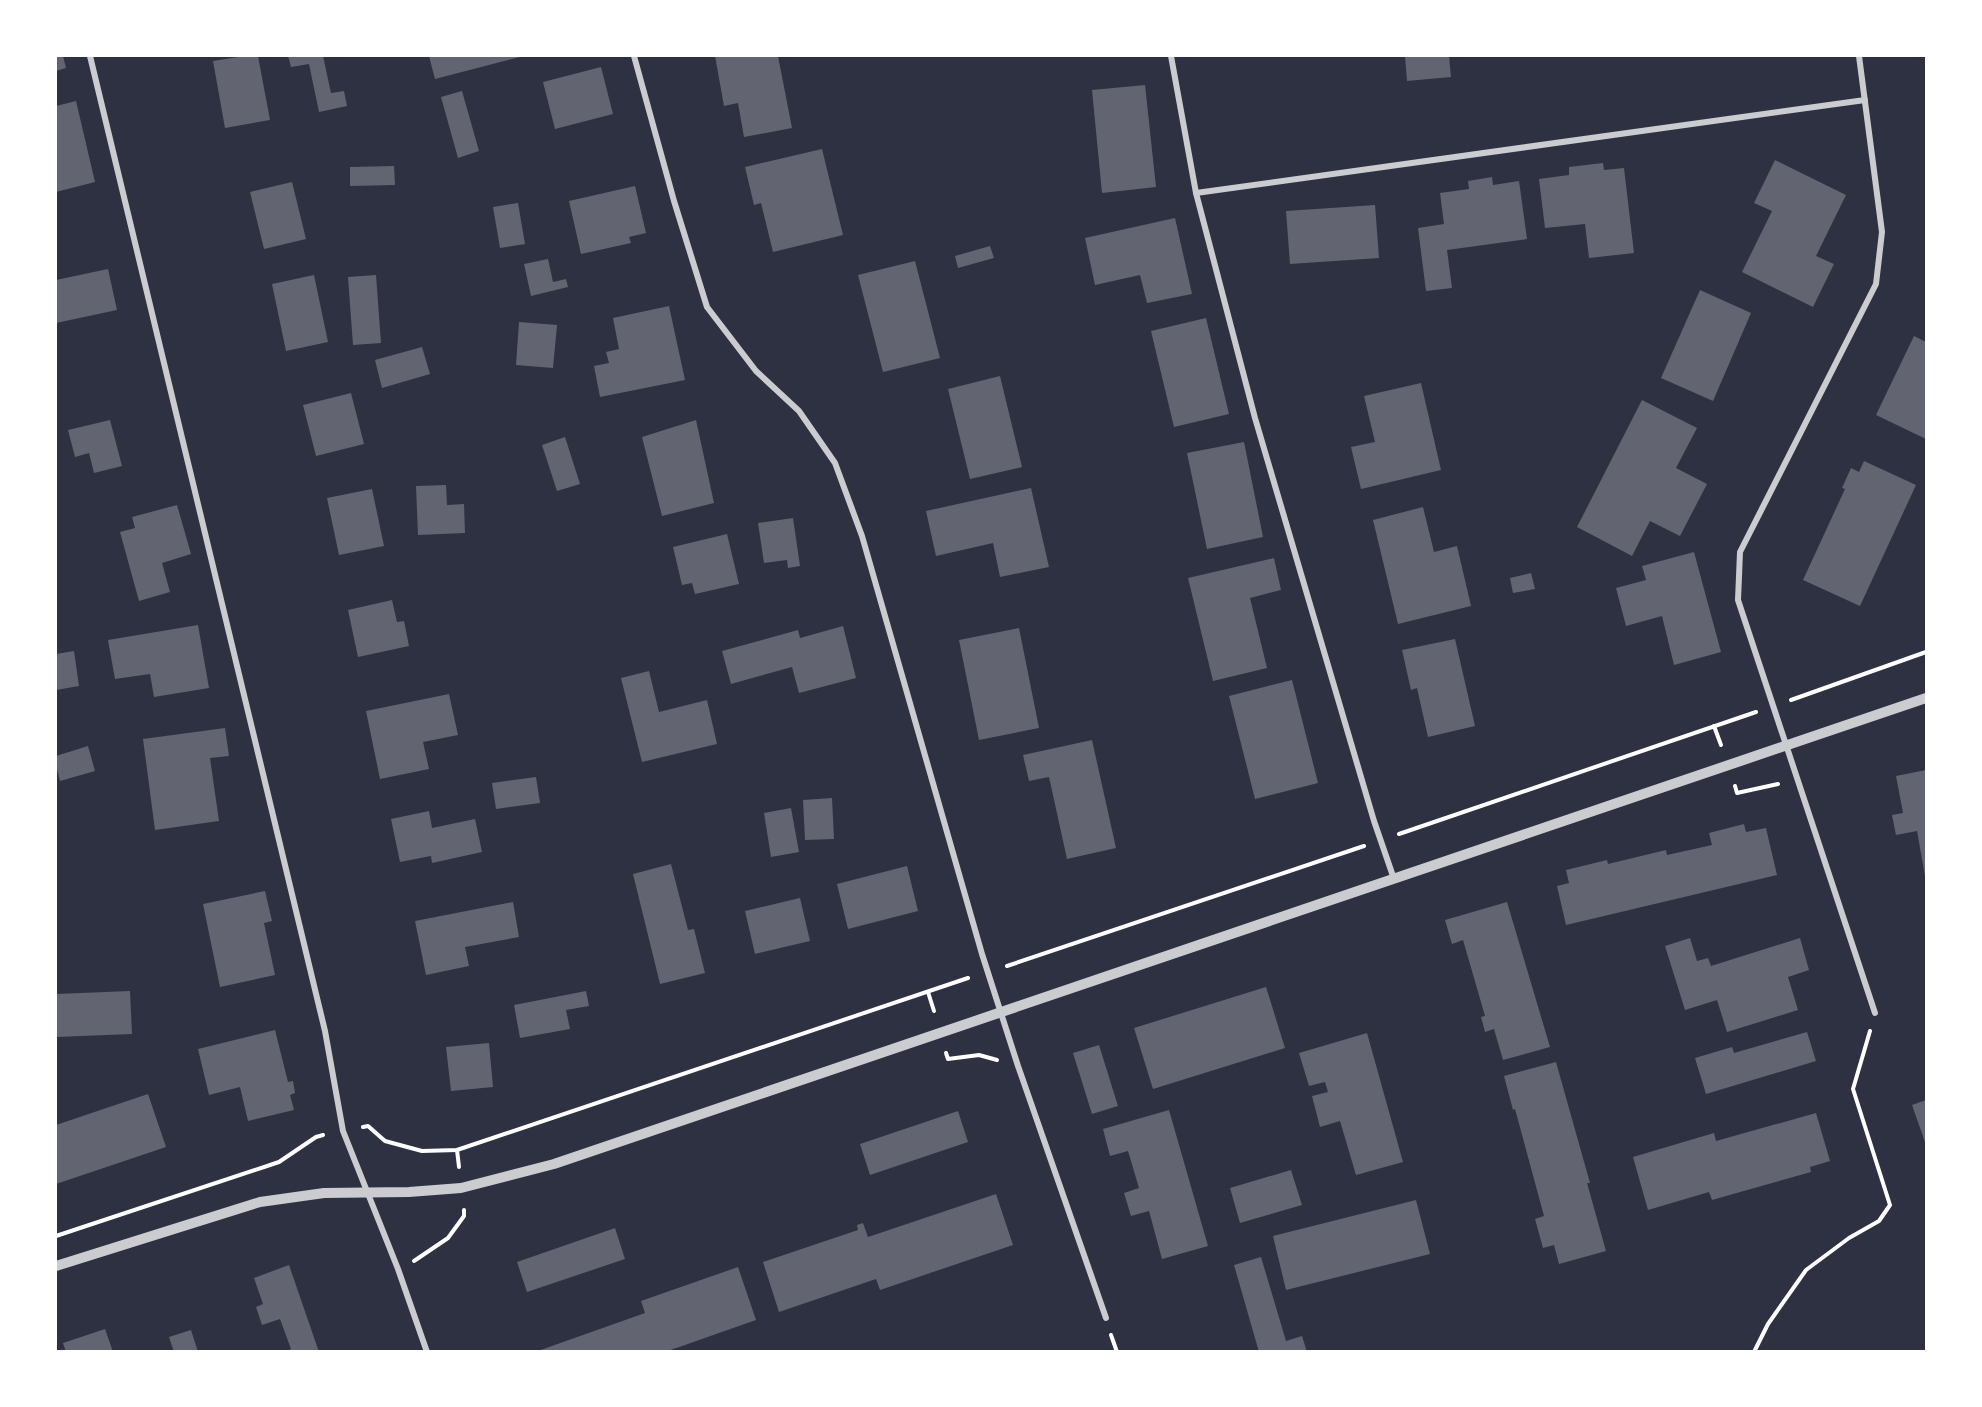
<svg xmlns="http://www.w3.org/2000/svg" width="1982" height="1407" viewBox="0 0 1982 1407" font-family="'PT Serif',serif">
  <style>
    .building { fill: #626471 }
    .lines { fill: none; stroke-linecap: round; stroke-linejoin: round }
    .path { stroke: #fff; stroke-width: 4 }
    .minor { stroke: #caccd0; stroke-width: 6 }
    .tertiary { stroke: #caccd0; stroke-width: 10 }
  </style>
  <rect width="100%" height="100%" fill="#2d3142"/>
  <g class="building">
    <polygon points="56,56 63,56 66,68 56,71"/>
    <polygon points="244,56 258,56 270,120 225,128 213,61"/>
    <polygon points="288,56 323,56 331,93 344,91 347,106 319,112 309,64 291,67"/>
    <polygon points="429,56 519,56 520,57 435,79"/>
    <polygon points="715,56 778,56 792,128 744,137 738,103 724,106"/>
    <polygon points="1405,56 1449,56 1451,77 1407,81"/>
    <polygon points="601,67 613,114 555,129 543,82"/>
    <polygon points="1145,85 1156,187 1102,193 1092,90"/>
    <polygon points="462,91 479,151 458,158 441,97"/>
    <polygon points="76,101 95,182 56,192 56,106"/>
    <polygon points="822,149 843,235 773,252 761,203 754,205 745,167"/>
    <polygon points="1775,160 1846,195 1816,256 1834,264 1813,307 1742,272 1772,211 1754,203"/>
    <polygon points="1603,163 1604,170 1624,168 1634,253 1589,258 1585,224 1545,228 1539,179 1569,175 1569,167"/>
    <polygon points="394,166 395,185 350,186 350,167"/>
    <polygon points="1492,177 1493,185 1519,181 1527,239 1447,250 1452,288 1426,291 1418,228 1444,224 1440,193 1469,189 1468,181"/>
    <polygon points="292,182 306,239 264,249 250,192"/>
    <polygon points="635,186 646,233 629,237 631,243 581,254 569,201"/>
    <polygon points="518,203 525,244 500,248 493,207"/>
    <polygon points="1375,205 1379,258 1290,264 1286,211"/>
    <polygon points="1175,218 1192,294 1147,303 1140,275 1095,285 1085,238"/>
    <polygon points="990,246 994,258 958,268 955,256"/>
    <polygon points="548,259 553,282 566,279 568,287 531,296 524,264"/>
    <polygon points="915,261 940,358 883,372 858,275"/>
    <polygon points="108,269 117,310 56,323 56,280"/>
    <polygon points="314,275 328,342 286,351 272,284"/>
    <polygon points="376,275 381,343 353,345 348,277"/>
    <polygon points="1700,290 1751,313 1713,401 1661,378"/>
    <polygon points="669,306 685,380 600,397 594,366 609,363 606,352 619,349 613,318"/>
    <polygon points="1206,318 1229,414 1174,427 1151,331"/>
    <polygon points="519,322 557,325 553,368 516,365"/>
    <polygon points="1914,336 1926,342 1926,439 1876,415"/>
    <polygon points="422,347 430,374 382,388 375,360"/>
    <polygon points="1000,376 1022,467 970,479 948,389"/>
    <polygon points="1421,383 1441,470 1361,489 1351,447 1375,442 1364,396"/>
    <polygon points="351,393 364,444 316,456 303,405"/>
    <polygon points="1642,400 1697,428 1676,468 1707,484 1680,536 1650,521 1632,556 1577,527"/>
    <polygon points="110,420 122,466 94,473 89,453 75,457 68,430"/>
    <polygon points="696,420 714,503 662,516 642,437"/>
    <polygon points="565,437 580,484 557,491 542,445"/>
    <polygon points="1244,442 1263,537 1207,549 1187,453"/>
    <polygon points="1864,461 1916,485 1860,606 1803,580 1845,489 1842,488 1851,468 1859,472"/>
    <polygon points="446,485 447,505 464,504 465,533 418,535 416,486"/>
    <polygon points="1031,488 1049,567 1000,577 993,543 936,556 926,511"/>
    <polygon points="372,489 384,546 339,555 327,498"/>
    <polygon points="177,505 191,554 162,563 170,592 139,601 120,532 135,528 132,517"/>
    <polygon points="1423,507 1434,552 1457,546 1471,606 1398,624 1373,520"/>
    <polygon points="793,518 800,566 788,568 787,560 764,563 758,523"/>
    <polygon points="727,534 739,584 695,594 692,583 682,585 673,547"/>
    <polygon points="1694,552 1721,652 1674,665 1662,616 1626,626 1616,588 1646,580 1642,566"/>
    <polygon points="1274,558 1281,590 1250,598 1267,668 1213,681 1188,578"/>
    <polygon points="1531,573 1535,589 1513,593 1510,578"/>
    <polygon points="392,600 397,622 404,621 409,646 358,657 348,610"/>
    <polygon points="198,625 209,688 154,697 150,674 115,679 108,640"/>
    <polygon points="843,626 856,678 799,693 792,667 731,684 722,651 798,630 800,638"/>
    <polygon points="1019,628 1039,728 979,740 959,640"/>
    <polygon points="1455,639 1475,726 1428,737 1417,688 1411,690 1402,650"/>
    <polygon points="74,651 79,686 56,690 56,654"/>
    <polygon points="649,671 659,712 707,700 717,744 642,762 621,678"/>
    <polygon points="1292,680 1318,783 1255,799 1229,696"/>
    <polygon points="449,694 458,735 423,742 429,769 380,779 366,711"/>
    <polygon points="225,728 229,756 210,758 219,821 155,830 143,739"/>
    <polygon points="1092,740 1116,848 1067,859 1049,777 1029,781 1023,755"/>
    <polygon points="88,746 95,771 60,781 56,765 56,756"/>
    <polygon points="1926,770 1926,876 1925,876 1917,831 1896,835 1892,815 1903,813 1896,776"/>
    <polygon points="536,777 540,803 496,809 492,783"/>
    <polygon points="832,798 834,839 805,840 803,800"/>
    <polygon points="791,808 799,852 771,857 764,813"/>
    <polygon points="429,811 432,828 475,819 482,852 432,863 431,856 400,862 391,819"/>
    <polygon points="1744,824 1746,832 1766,828 1777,875 1566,925 1557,886 1569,883 1566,870 1607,860 1608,864 1666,850 1667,855 1712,845 1709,833"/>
    <polygon points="671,864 688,930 694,929 705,973 660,984 633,874"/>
    <polygon points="907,866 918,911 848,929 837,884"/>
    <polygon points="265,891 272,921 264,923 275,975 220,987 203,904"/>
    <polygon points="800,898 810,941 755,954 745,911"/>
    <polygon points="513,902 519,937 465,947 469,966 426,975 415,921"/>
    <polygon points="1507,902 1550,1047 1503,1060 1494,1029 1485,1032 1481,1017 1485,1016 1463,940 1452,944 1445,920"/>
    <polygon points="1690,938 1697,961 1708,958 1711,966 1800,938 1809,970 1788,977 1798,1010 1727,1032 1717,1000 1685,1010 1665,946"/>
    <polygon points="1266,987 1285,1048 1153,1089 1134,1028"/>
    <polygon points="130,991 132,1034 56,1037 56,994"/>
    <polygon points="586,991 589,1006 566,1010 570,1029 520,1038 514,1005"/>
    <polygon points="275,1030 288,1082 293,1081 295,1093 290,1095 294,1110 248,1121 240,1087 209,1095 198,1049"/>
    <polygon points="1807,1032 1816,1061 1706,1094 1695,1058 1732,1047 1734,1053"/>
    <polygon points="1367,1033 1403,1162 1356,1175 1340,1121 1320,1127 1312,1096 1328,1092 1325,1082 1309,1086 1299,1053"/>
    <polygon points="489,1043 493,1087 451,1091 446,1047"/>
    <polygon points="1099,1045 1118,1106 1092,1114 1073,1053"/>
    <polygon points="1556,1062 1590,1183 1587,1183 1606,1251 1559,1264 1554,1245 1543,1248 1535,1219 1544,1216 1515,1109 1513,1110 1504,1076"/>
    <polygon points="148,1094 166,1147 56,1184 56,1125"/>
    <polygon points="1926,1100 1926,1145 1912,1105"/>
    <polygon points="1169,1110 1208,1246 1162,1259 1149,1211 1131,1216 1124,1193 1139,1188 1128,1151 1110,1156 1103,1129"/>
    <polygon points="958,1111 968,1142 870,1175 860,1144"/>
    <polygon points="1816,1113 1830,1161 1810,1167 1811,1172 1712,1200 1709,1192 1648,1210 1633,1157 1714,1133 1716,1141"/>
    <polygon points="1291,1170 1302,1205 1240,1223 1230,1188"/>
    <polygon points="996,1194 1013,1245 880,1290 876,1279 779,1312 763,1262 858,1230 857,1225 863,1223 868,1237"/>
    <polygon points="1416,1200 1430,1254 1286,1290 1273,1236"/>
    <polygon points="615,1228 625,1259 527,1292 517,1262"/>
    <polygon points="1261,1257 1286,1341 1302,1336 1307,1352 1259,1352 1234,1265"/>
    <polygon points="289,1265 319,1352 285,1352 291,1349 280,1319 262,1325 256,1307 263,1304 254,1278"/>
    <polygon points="738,1267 756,1320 665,1352 535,1352 645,1313 641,1301"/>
    <polygon points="105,1329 113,1352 66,1352 63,1343"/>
    <polygon points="191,1330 198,1352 174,1352 169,1337"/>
  </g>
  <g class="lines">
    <g class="path">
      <polyline points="1791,700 1926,652"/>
      <polyline points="1714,726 1721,745"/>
      <polyline points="1735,786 1737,793 1778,784"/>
      <polyline points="1399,834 1756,712"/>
      <polyline points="1007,966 1364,846"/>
      <polyline points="928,992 934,1011"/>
      <polyline points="946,1053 948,1059 979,1055 997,1060"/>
      <polyline points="363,1127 368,1126 385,1141 422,1151 457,1150 968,978"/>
      <polyline points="457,1150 459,1167"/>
      <polyline points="56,1236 279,1162 316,1137 323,1135"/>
      <polyline points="414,1261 448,1238 464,1216 464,1210"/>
      <polyline points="1111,1335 1117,1352"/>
      <polyline points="1754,1352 1768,1324 1806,1270 1849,1238 1879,1221 1890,1205 1853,1089 1870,1031"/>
    </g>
    <g class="minor">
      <polyline points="90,56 325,1031 343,1131 398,1269 427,1352"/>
      <polyline points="634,56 674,201 707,307 756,371 799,411 835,463 862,536 982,954 1018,1066 1106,1318"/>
      <polyline points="1171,56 1196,193 1255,418 1374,821 1394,879"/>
      <polyline points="1859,56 1882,232 1876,284 1740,552 1738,600 1875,1013"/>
      <polyline points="1196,193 1865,100"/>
    </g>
    <polyline class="tertiary" points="56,1266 260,1202 324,1193 409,1192 461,1188 554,1164 1926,698"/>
  </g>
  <rect width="1982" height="1407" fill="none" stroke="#ffffff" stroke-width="114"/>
</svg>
